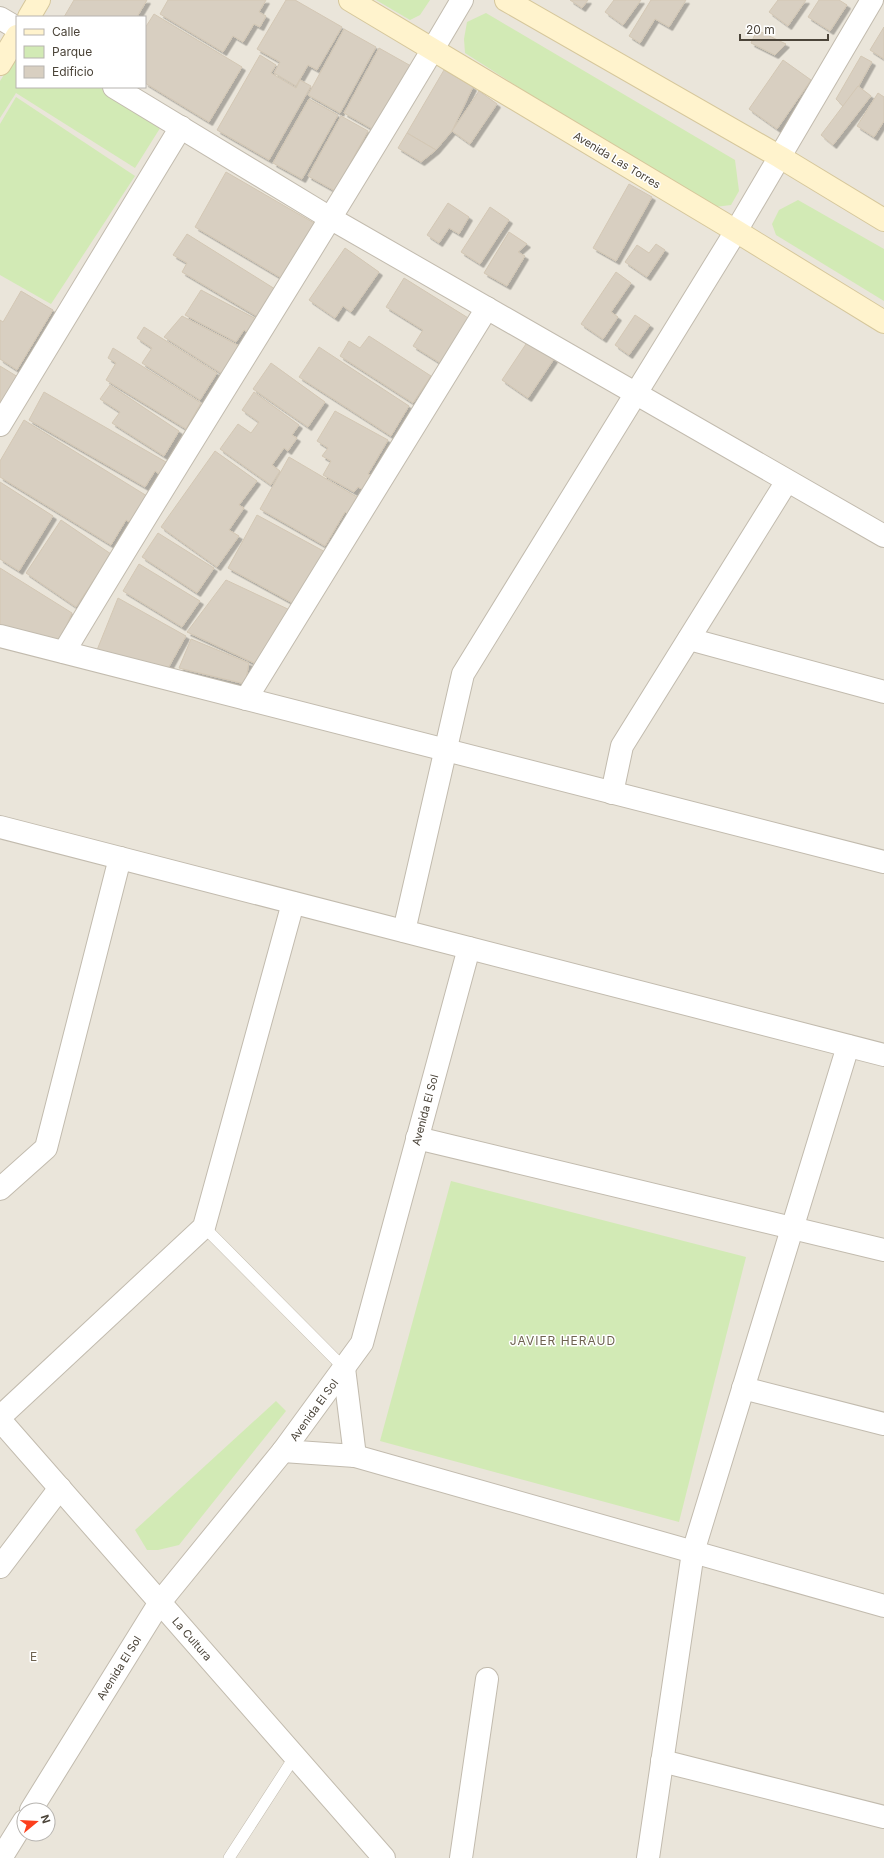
<svg xmlns="http://www.w3.org/2000/svg" width="884" height="1858" viewBox="0 0 884 1858" font-family="Inter,sans-serif">
  <style>
    .residential { fill: #eae5da; fill-rule: evenodd }
    .green { fill: #d2eab5 }
    .building { fill: #d8cfc1; stroke: #d3c7b4; filter: url(#shadow) }
    .lines { fill: none; stroke-linecap: round; stroke-linejoin: round }
    .lane-casing { stroke: #c2bbae; stroke-width: 12 }
    .street-casing { stroke: #c2bbae; stroke-width: 24 }
    .secondary-casing { stroke: #d6c79b; stroke-width: 24 }
    .lane { stroke: #fff; stroke-width: 11 }
    .street { stroke: #fff; stroke-width: 22 }
    .secondary { stroke: #fff3cd; stroke-width: 22 }
    .labels { text-anchor: middle; stroke-width: 3; stroke-linejoin: round; paint-order: stroke }
    .street-label { font-size: 11px; fill: #4b4439; stroke: #fff }
    .neighbourhood-label { font-size: 12px; letter-spacing: 1px; fill: #6e6250; stroke: #fff }
  </style>
  <defs>
    <filter id="shadow"><feDropShadow dx="3.5" dy="3.5" stdDeviation="0" flood-color="#0004"/></filter>
  </defs>
  <rect width="100%" height="100%" fill="#f6f3ec"/>
  <path class="residential" d="M0 0H884V1858H0ZM17 17H145V87H17ZM24 1810H48V1834H24Z"/>
  <g class="green">
    <polygon points="376,0 430,0 420,15 410,20"/>
    <polygon points="486,13 735,160 739,191 731,205 707,208 465,53 464,39 467,22"/>
    <polygon points="17,54 17,87 103,87 162,125 135,168 16,93 0,118 0,81"/>
    <polygon points="16,97 135,176 51,304 0,275 0,124"/>
    <polygon points="798,200 884,249 884,301 776,235 772,224 779,210"/>
    <polygon points="451,1181 746,1257 679,1522 380,1441"/>
    <polygon points="276,1401 286,1411 179,1545 158,1550 147,1550 135,1530"/>
  </g>
  <g class="building">
    <polygon points="74,0 147,0 137,17 64,17"/>
    <polygon points="168,0 266,0 259,12 266,16 260,27 254,24 243,42 233,36 223,52 160,14"/>
    <polygon points="286,0 295,0 342,27 317,70 308,65 296,86 274,73 280,62 257,49"/>
    <polygon points="570,0 588,0 582,8"/>
    <polygon points="614,0 641,0 623,25 605,12"/>
    <polygon points="651,0 686,0 669,27 655,19 640,43 629,36"/>
    <polygon points="778,0 806,0 788,26 769,12"/>
    <polygon points="819,0 839,0 847,5 830,31 808,17"/>
    <polygon points="154,14 242,67 209,122 145,83 145,28"/>
    <polygon points="884,27 884,59 870,50"/>
    <polygon points="344,29 376,47 340,113 308,95"/>
    <polygon points="757,30 786,44 775,55 751,43"/>
    <polygon points="379,48 411,66 376,131 344,113"/>
    <polygon points="260,55 276,65 271,73 296,88 300,80 311,86 269,160 217,130"/>
    <polygon points="861,56 872,62 846,109 836,99"/>
    <polygon points="783,60 811,80 777,129 749,109"/>
    <polygon points="444,70 473,87 452,131 436,150 407,133"/>
    <polygon points="858,86 871,96 833,145 821,135"/>
    <polygon points="479,91 497,104 470,144 452,131"/>
    <polygon points="878,93 884,97 884,121 874,137 857,126"/>
    <polygon points="309,99 338,115 302,179 273,163"/>
    <polygon points="341,116 368,131 335,191 308,176"/>
    <polygon points="407,133 436,150 421,162 398,148"/>
    <polygon points="226,172 314,223 300,247 288,282 195,227"/>
    <polygon points="629,184 652,197 616,261 593,248"/>
    <polygon points="448,203 469,217 459,234 449,228 439,243 427,235"/>
    <polygon points="490,207 509,220 480,264 461,252"/>
    <polygon points="509,232 527,244 518,252 525,256 507,286 484,273"/>
    <polygon points="187,234 275,289 258,317 182,272 187,263 173,255"/>
    <polygon points="656,244 665,250 647,277 625,262 637,245 649,253"/>
    <polygon points="345,248 379,272 351,312 343,306 335,318 309,300"/>
    <polygon points="616,272 631,283 611,312 618,317 603,339 581,324"/>
    <polygon points="404,278 473,321 445,366 413,346 423,330 386,307"/>
    <polygon points="201,290 262,322 252,336 244,330 236,342 185,315"/>
    <polygon points="21,291 53,310 17,370 0,359 0,320 3,322"/>
    <polygon points="635,315 650,325 629,355 615,345"/>
    <polygon points="182,316 243,348 227,377 164,337"/>
    <polygon points="144,327 217,373 200,400 142,363 152,348 137,338"/>
    <polygon points="369,336 431,376 413,403 340,356 349,341 360,348"/>
    <polygon points="528,341 554,359 528,398 502,380"/>
    <polygon points="319,347 409,406 391,436 299,377"/>
    <polygon points="113,348 201,403 186,429 106,380 116,363 108,358"/>
    <polygon points="271,363 325,402 308,427 253,389"/>
    <polygon points="0,366 18,377 0,405"/>
    <polygon points="110,385 179,431 164,456 112,423 120,412 100,399"/>
    <polygon points="44,392 166,462 159,474 155,471 145,487 29,420"/>
    <polygon points="254,392 299,425 292,435 297,438 288,451 284,448 272,465 280,471 271,485 220,449 238,424 251,433 259,422 242,410"/>
    <polygon points="335,411 388,440 368,474 377,478 368,493 358,487 354,492 323,475 331,461 322,456 328,448 317,441"/>
    <polygon points="24,420 147,496 131,523 126,520 111,545 0,477 0,461"/>
    <polygon points="215,451 257,481 239,505 244,508 229,530 239,536 217,567 161,527"/>
    <polygon points="289,457 357,497 347,514 345,512 325,546 260,509"/>
    <polygon points="0,482 53,516 19,571 0,559"/>
    <polygon points="257,515 329,554 296,605 228,568"/>
    <polygon points="61,520 111,554 76,607 26,573"/>
    <polygon points="158,533 214,568 197,593 142,557"/>
    <polygon points="139,564 200,601 182,627 123,591"/>
    <polygon points="0,568 72,613 58,645 0,628"/>
    <polygon points="226,580 292,611 256,664 187,632"/>
    <polygon points="118,598 186,636 166,672 97,650"/>
    <polygon points="191,639 249,663 245,684 179,668"/>
  </g>
  <g class="lines">
    <g class="lane-casing">
      <g id="lane">
        <polyline points="204,1227 344,1368"/>
        <polyline points="229,1858 295,1756"/>
      </g>
    </g>
    <g class="street-casing">
      <g id="street">
        <polyline points="0,18 17,28"/>
        <polyline points="114,87 330,218 884,536"/>
        <polyline points="0,425 181,127"/>
        <polyline points="0,636 884,862"/>
        <polyline points="689,639 884,692"/>
        <path d="M64 652C194 434 333 220 462 0"/>
        <polyline points="246,699 487,308"/>
        <polyline points="612,793 622,746 787,481"/>
        <polyline points="0,827 884,1055"/>
        <polyline points="404,931 463,674 736,231 872,0"/>
        <polyline points="417,1138 884,1250"/>
        <polyline points="0,1189 46,1148 120,858"/>
        <polyline points="344,1368 355,1456"/>
        <polyline points="743,1388 884,1424"/>
        <polyline points="0,1417 204,1227 293,903"/>
        <polyline points="0,1420 384,1858"/>
        <polyline points="283,1451 355,1456 884,1606"/>
        <polyline points="0,1567 60,1488"/>
        <polyline points="662,1761 884,1817"/>
        <polyline points="31,1810 160,1602 283,1451 362,1343 469,948"/>
        <polyline points="1,1858 24,1821"/>
        <polyline points="461,1858 487,1679"/>
        <polyline points="648,1858 693,1552 848,1046"/>
      </g>
    </g>
    <g class="secondary-casing">
      <g id="secondary">
        <polyline points="350,0 736,231 884,322"/>
        <polyline points="506,0 780,157 884,220"/>
        <polyline points="29,17 39,0"/>
        <polyline points="0,64 17,36"/>
      </g>
    </g>
    <use href="#lane" class="lane"/>
    <use href="#street" class="street"/>
    <use href="#secondary" class="secondary"/>
  </g>
  <g class="labels">
    <g class="street-label">
      <text transform="translate(617 160) rotate(31)" y="4">Avenida Las Torres</text>
      <text transform="translate(425 1110) rotate(-75)" y="4">Avenida El Sol</text>
      <text transform="translate(314 1410) rotate(-54)" y="4">Avenida El Sol</text>
      <text transform="translate(192 1639) rotate(49)" y="4">La Cultura</text>
      <text transform="translate(119 1668) rotate(-58)" y="4">Avenida El Sol</text>
    </g>
    <g class="neighbourhood-label">
      <text x="563" y="1345">JAVIER HERAUD</text>
      <text x="34" y="1661">E</text>
    </g>
  </g>
  <rect x="16" y="16" width="130" height="72" fill="#ffffff" stroke="#b7b4b0"/>
  <rect x="24" y="29" width="20" height="6" fill="#fff3cd" stroke="#b7b4b0"/>
  <text x="52" y="36" font-size="12" fill="#4b4439">Calle</text>
  <rect x="24" y="46" width="20" height="12" fill="#d2eab5" stroke="#b7b4b0"/>
  <text x="52" y="56" font-size="12" fill="#4b4439">Parque</text>
  <rect x="24" y="66" width="20" height="12" fill="#d8cfc1" stroke="#b7b4b0"/>
  <text x="52" y="76" font-size="12" fill="#4b4439">Edificio</text>
  <g transform="translate(36 1822) rotate(72)"><circle r="19" fill="#ffffff" stroke="#b7b4b0"/>
  <path d="M0-3L7 15L0 10L-7 15Z" fill="#fc3f1d"/>
  <text y="-6" font-size="11" font-weight="bold" text-anchor="middle" fill="#4b4439">N</text>
  </g>
  <path d="M740 34v6h88v-6" fill="none" stroke="#4b4439" stroke-width="2"/>
  <text x="746" y="34" font-size="12" fill="#4b4439" stroke="#ffffff" stroke-width="3" paint-order="stroke">20 m</text>
</svg>
